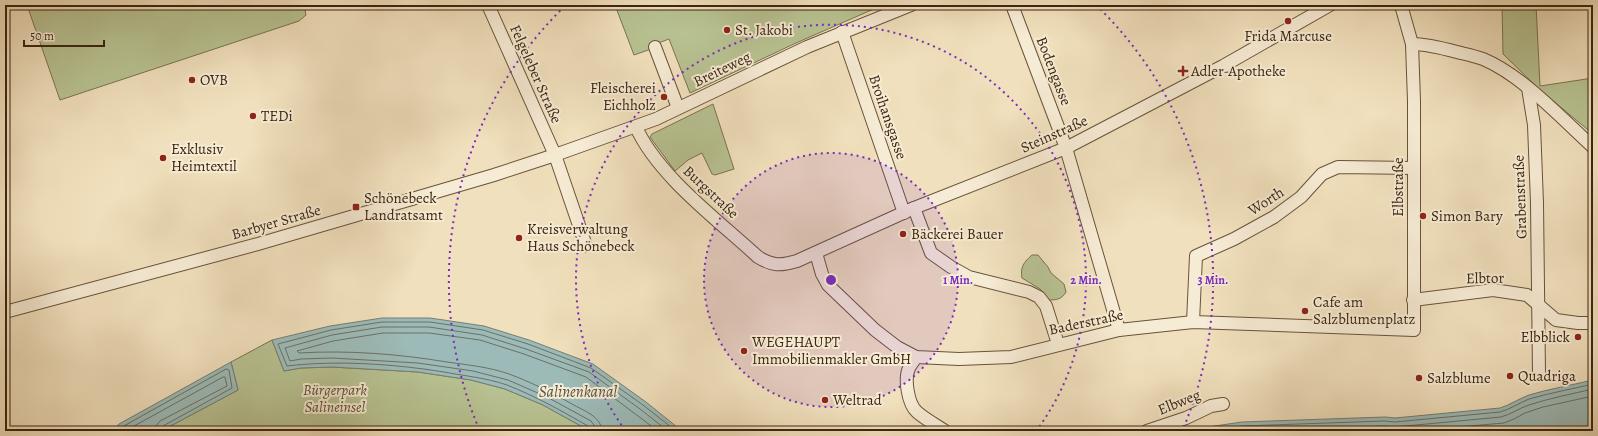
<svg xmlns="http://www.w3.org/2000/svg" width="1598" height="436" viewBox="0 0 1598 436" font-family="Alegreya,serif">
  <style>
    .green { fill: #b8c292; stroke: #7a7351 }
    .water { fill: #9cbbb8; stroke: #757f75 }
    .lines { fill: none; stroke-linecap: round; stroke-linejoin: round }
    .shore { stroke: #6c7064; stroke-width: 1 }
    .minor-casing { stroke: #68533b; stroke-width: 14 }
    .minor { stroke: #f6ebd4; stroke-width: 12 }
    .ring { fill: none; stroke: #7b2cbf; stroke-width: 2; stroke-dasharray: 2 4 }
    .poi-dot { fill: #8f2418; stroke: #f6ebd4; stroke-width: 1.5 }
    .labels { text-anchor: middle; stroke-width: 4; stroke-linejoin: round; paint-order: stroke }
    .poi-label { font-size: 15px; fill: #3b2410; stroke: #f6ebd4; text-anchor: start }
    .street-label { font-size: 15px; fill: #3b2410; stroke: #f6ebd4 }
    .park-label { font-size: 15px; font-style: italic; fill: #5a4c30; stroke: #f6ebd4 }
    .water-label { font-size: 16px; font-style: italic; fill: #585142; stroke: #f6ebd4 }
    .centre { fill: #7b2cbf; stroke: #f6ebd4; stroke-width: 2 }
    .ring-label { font-size: 12px; text-anchor: middle; font-weight: bold; fill: #7b2cbf; stroke: #f6ebd4; stroke-width: 4; stroke-linejoin: round; paint-order: stroke }
  </style>
  <rect width="100%" height="100%" fill="#f1e0bd"/>
  <filter id="stains"><feTurbulence type="fractalNoise" baseFrequency=".005" numOctaves="4"/><feColorMatrix values="0 0 0 0 .2 0 0 0 0 .09 0 0 0 0 .02 0 0 0 .5 -.17"/></filter>
  <radialGradient id="worn" r=".72"><stop offset=".6" stop-color="#630" stop-opacity="0"/><stop offset="1" stop-color="#630" stop-opacity=".3"/></radialGradient>
  <g class="green">
    <polygon points="27,5 304,5 306,15 299,21 60,100"/>
    <polygon points="615,5 789,5 790,9 803,5 883,5 796,43 690,93 669,39 653,45 651,49 634,55"/>
    <polygon points="1502,5 1536,5 1540,86 1593,78 1593,134 1540,90 1503,54"/>
    <polygon points="713,104 734,169 715,175 712,174 702,153 688,160 675,171 650,137 652,134"/>
    <path d="M1032 255H1038L1048 267 1051 273 1064 284 1066 292C1062 299 1057 300 1049 300L1040 289 1022 278C1020 267 1024 262 1032 255Z"/>
    <polygon points="272,340 284,371 301,368 332,367 418,372 471,380 505,389 543,405 590,431 161,431 238,390 231,362"/>
  </g>
  <g class="water">
    <polygon points="382,318 430,318 484,326 529,340 593,364 646,402 682,431 590,431 543,405 505,389 471,380 418,372 332,367 301,368 284,371 272,340 330,326"/>
    <polygon points="231,362 238,390 161,431 112,431 119,424"/>
    <path d="M1593 380V431H1196L1201 428 1242 422 1385 417 1395 418 1500 408C1510 405 1518 399 1529 395 1549 389 1572 385 1593 380Z"/>
  </g>
  <g class="lines">
    <g class="shore">
      <polyline points="118,431 122,427 226,369 229,370 232,388 163,426 160,431"/>
      <polyline points="125,431 223,377 225,377 227,386 160,421 156,426 155,431"/>
      <path d="M591 431 588 426C562 411 535 396 507 385 487 378 465 376 444 372 394 364 338 360 287 366L278 344 331 330 382 322H430L483 330 528 344 591 368 643 405 676 431"/>
      <polyline points="596,431 594,425 591,421 547,397 508,380 473,371 418,363 332,358 301,359 290,361 285,348 332,335 382,327 429,327 482,335 526,349 589,372 640,409 668,431"/>
      <path d="M602 431C601 416 584 411 572 404 552 393 531 382 509 374 489 367 468 365 447 362 399 354 348 350 299 353L297 351 333 341 383 333H429L480 340 524 354 586 377 658 431"/>
      <path d="M1210 431 1242 426 1384 421 1395 422 1500 412C1511 409 1519 403 1529 399 1550 393 1572 389 1593 384"/>
      <path d="M1271 431 1384 426 1395 427 1501 417C1512 414 1519 408 1529 405 1550 398 1572 394 1593 389"/>
      <polyline points="1412,431 1504,423 1514,419 1525,413 1543,407 1593,396"/>
    </g>
    <g class="minor-casing">
      <g id="minor">
        <polyline points="488,5 555,155 586,246"/>
        <polyline points="1012,5 1066,148 1119,330"/>
        <polyline points="842,32 904,213"/>
        <path d="M1412 44C1427 44 1442 48 1457 52 1465 54 1475 56 1483 59 1522 75 1562 119 1593 147"/>
        <polyline points="655,47 678,108"/>
        <polyline points="1528,88 1534,125 1537,203 1539,373"/>
        <path d="M636 127C658 176 718 220 758 257 773 266 780 266 797 261L914 208 1066 148 1223 66 1330 5"/>
        <polyline points="914,208 931,253 951,267 969,277 1029,292 1039,297 1046,306 1058,344"/>
        <polyline points="816,253 822,274 828,285 875,330 897,347 916,357 959,359 1011,357 1119,330 1193,322 1414,330 1414,101 1412,44 1401,5"/>
        <polyline points="1413,300 1493,290 1527,295 1556,320 1578,323 1593,323"/>
        <polyline points="5,312 258,244 494,175 555,155 656,119 807,47 911,5"/>
        <polyline points="1193,322 1196,256 1234,239 1274,217 1301,197 1322,174 1338,167 1414,168"/>
        <path d="M916 357C914 361 911 364 909 368 904 379 908 404 917 412 925 419 936 425 945 431"/>
        <polyline points="1147,431 1186,418 1211,406 1223,404"/>
      </g>
    </g>
    <use href="#minor" class="minor"/>
  </g>
  <circle cx="831" cy="280" r="127" fill="#7b2cbf" fill-opacity=".12"/>
  <g class="ring">
    <circle cx="831" cy="280" r="127"/>
    <path d="M625 430A255 255 0 1 1 1037 430"/>
    <path d="M479 429A382 382 0 0 1 566 5M1096 5A382 382 0 0 1 1183 429"/>
  </g>
  <g class="poi-dot">
    <circle cx="1288" cy="21" r="4"/>
    <circle cx="727" cy="30" r="4"/>
    <path d="M1181 65h4v4h4v4h-4v4h-4v-4h-4v-4h4z"/>
    <circle cx="192" cy="80" r="4"/>
    <circle cx="664" cy="97" r="4"/>
    <circle cx="253" cy="116" r="4"/>
    <circle cx="163" cy="158" r="4"/>
    <rect x="352" y="203" width="8" height="8" rx="2"/>
    <circle cx="1423" cy="216" r="4"/>
    <circle cx="903" cy="234" r="4"/>
    <circle cx="519" cy="238" r="4"/>
    <circle cx="1305" cy="311" r="4"/>
    <circle cx="1578" cy="337" r="4"/>
    <circle cx="744" cy="351" r="4"/>
    <circle cx="1510" cy="376" r="4"/>
    <circle cx="1419" cy="378" r="4"/>
    <circle cx="825" cy="400" r="4"/>
  </g>
  <g class="labels">
    <g class="poi-label">
      <text x="735" y="35">St. Jakobi</text>
      <text x="1288" y="41" text-anchor="middle">Frida Marcuse</text>
      <text x="1191" y="76">Adler-Apotheke</text>
      <text x="200" y="85">OVB</text>
      <text x="656" y="93" text-anchor="end">Fleischerei<tspan x="656" dy="17">Eichholz</tspan></text>
      <text x="261" y="121">TEDi</text>
      <text x="171" y="154">Exklusiv<tspan x="171" dy="17">Heimtextil</tspan></text>
      <text x="364" y="203">Schönebeck<tspan x="364" dy="17">Landratsamt</tspan></text>
      <text x="1431" y="221">Simon Bary</text>
      <text x="527" y="234">Kreisverwaltung<tspan x="527" dy="17">Haus Schönebeck</tspan></text>
      <text x="911" y="239">Bäckerei Bauer</text>
      <text x="1313" y="307">Cafe am<tspan x="1313" dy="17">Salzblumenplatz</tspan></text>
      <text x="1570" y="342" text-anchor="end">Elbblick</text>
      <text x="752" y="347">WEGEHAUPT<tspan x="752" dy="17">Immobilienmakler GmbH</tspan></text>
      <text x="1518" y="381">Quadriga</text>
      <text x="1427" y="383">Salzblume</text>
      <text x="833" y="405">Weltrad</text>
    </g>
    <g class="street-label">
      <text transform="translate(722 69) rotate(-26)" y="5">Breiteweg</text>
      <text transform="translate(1054 71) rotate(69)" y="5">Bodengasse</text>
      <text transform="translate(536 74) rotate(66)" y="5">Felgeleber Straße</text>
      <text transform="translate(888 117) rotate(71)" y="5">Broihansgasse</text>
      <text transform="translate(1054 134) rotate(-24)" y="5">Steinstraße</text>
      <text transform="translate(1398 187) rotate(-90)" y="5">Elbstraße</text>
      <text transform="translate(711 192) rotate(43)" y="5">Burgstraße</text>
      <text transform="translate(1520 197) rotate(-92)" y="5">Grabenstraße</text>
      <text transform="translate(1266 201) rotate(-33)" y="5">Worth</text>
      <text transform="translate(276 222) rotate(-16)" y="5">Barbyer Straße</text>
      <text transform="translate(1485 278) rotate(-1)" y="5">Elbtor</text>
      <text transform="translate(1086 322) rotate(-12)" y="5">Baderstraße</text>
      <text transform="translate(1179 402) rotate(-22)" y="5">Elbweg</text>
    </g>
    <g class="park-label">
      <text x="335" y="395">Bürgerpark<tspan x="335" dy="17">Salineinsel</tspan></text>
    </g>
    <g class="water-label">
      <text x="578" y="397">Salinenkanal</text>
    </g>
  </g>
  <circle cx="831" cy="280" r="6" class="centre"/>
  <g class="ring-label">
    <text x="958" y="284">1 Min.</text>
    <text x="1086" y="284">2 Min.</text>
    <text x="1213" y="284">3 Min.</text>
  </g>
  <rect width="1598" height="436" fill="none" stroke="#f1e0bd" stroke-width="20"/>
  <rect x="6" y="6" width="1586" height="424" fill="none" stroke="#3b2410" stroke-width="2"/>
  <rect x="10" y="10" width="1578" height="416" fill="none" stroke="#3b2410"/>
  <path d="M24 40v6h80v-6" fill="none" stroke="#3b2410" stroke-width="2"/>
  <text x="30" y="40" font-size="12" fill="#3b2410" stroke="#f6ebd4" stroke-width="3" paint-order="stroke">50 m</text>
  <rect width="100%" height="100%" filter="url(#stains)"/>
  <rect width="100%" height="100%" fill="url(#worn)"/>
</svg>
